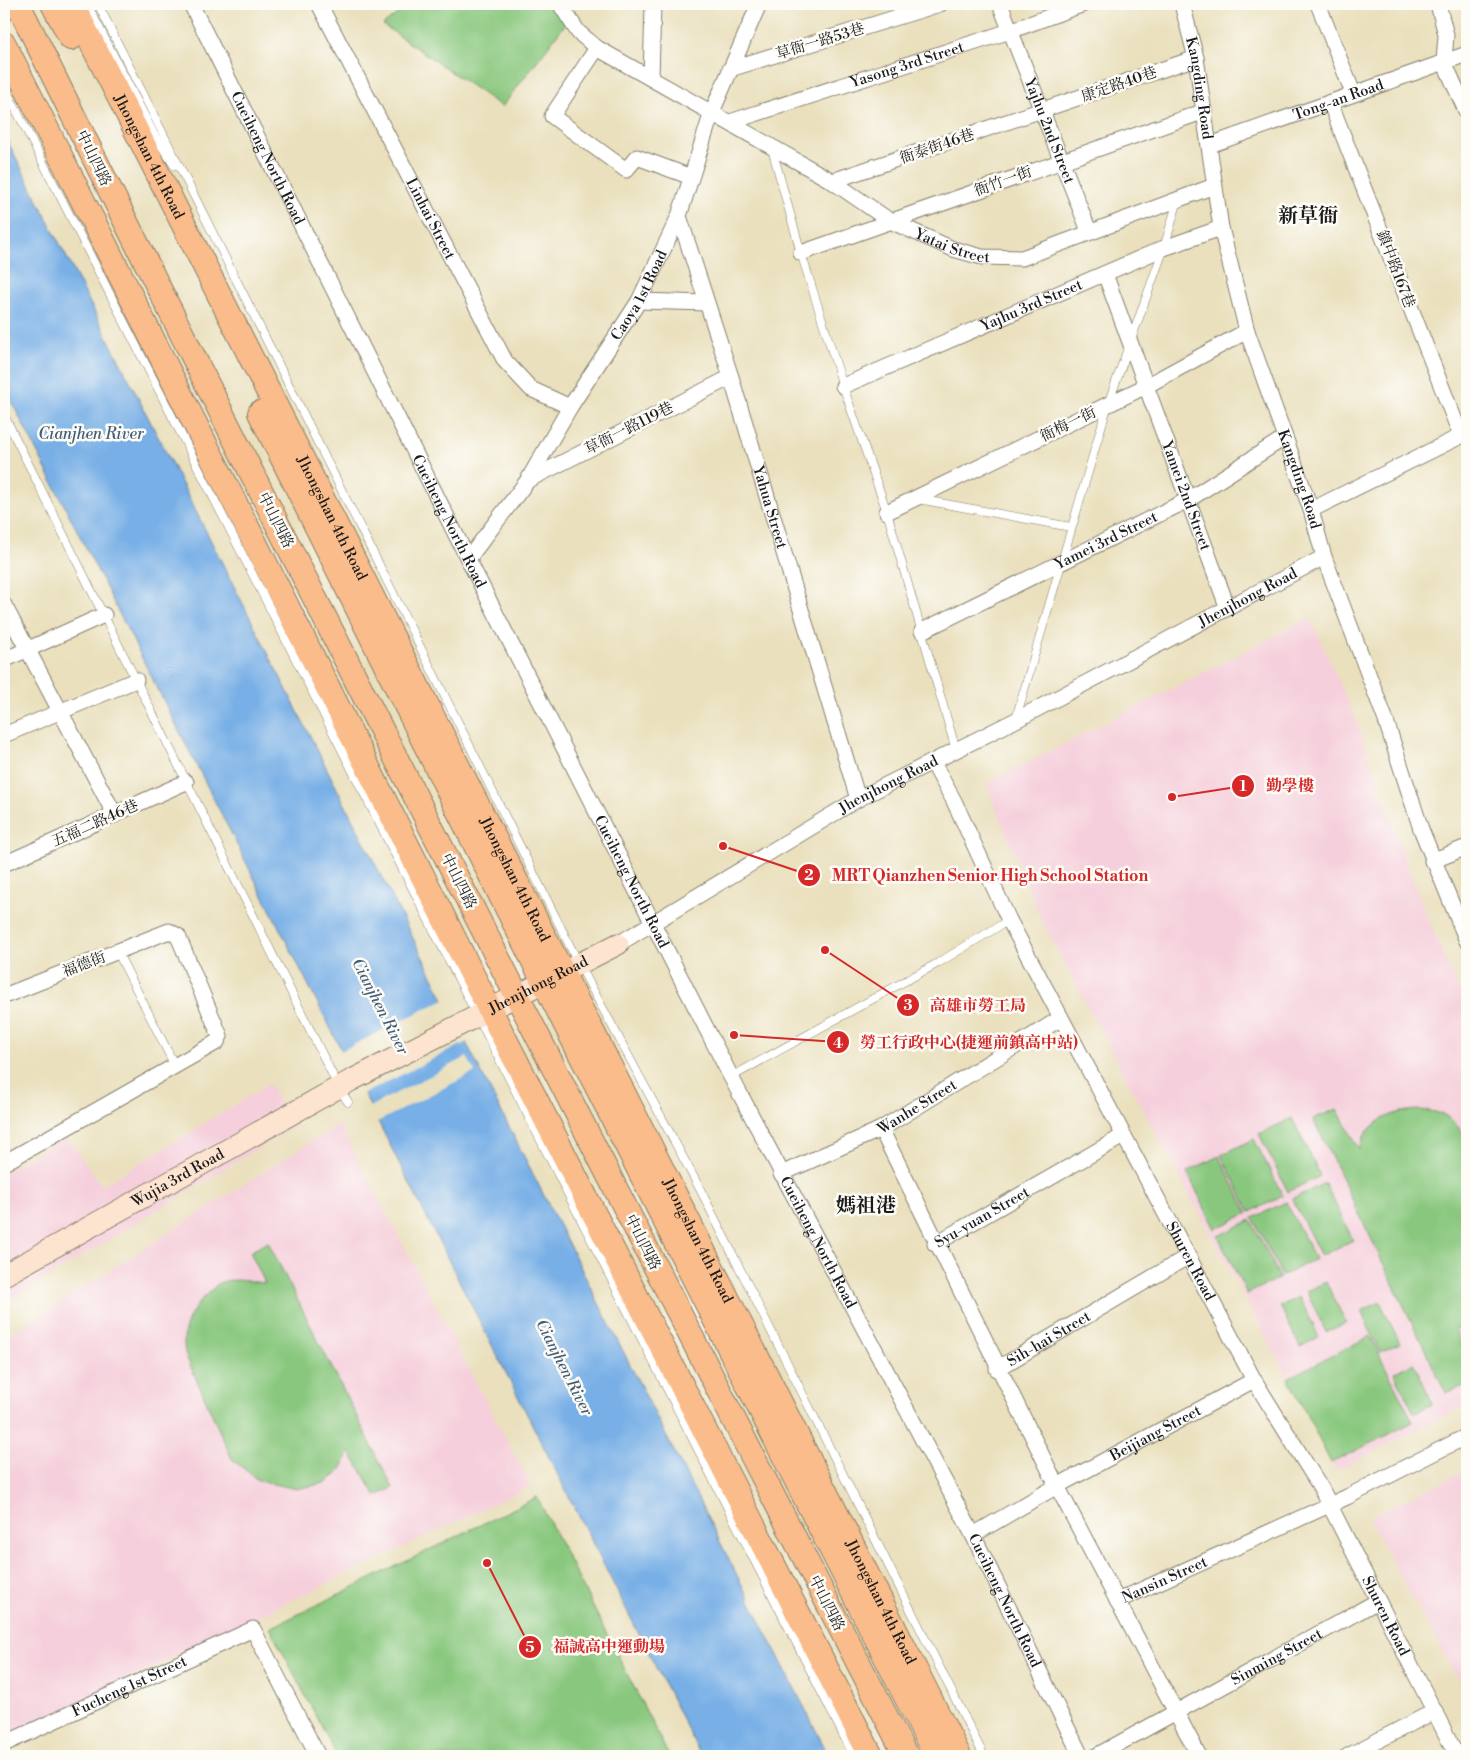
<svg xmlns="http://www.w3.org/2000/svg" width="1471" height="1760" viewBox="0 0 1471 1760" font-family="'Libre Bodoni','Noto Serif TC',serif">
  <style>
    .built { fill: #f5cfdb }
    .green { fill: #88c77d; stroke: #52724c }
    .water { fill: #77afe6; stroke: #4a6681 }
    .pier { fill: #eae0bd }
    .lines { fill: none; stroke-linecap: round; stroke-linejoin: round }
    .service-casing { stroke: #837e6c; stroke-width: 9 }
    .minor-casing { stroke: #837e6c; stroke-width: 17 }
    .secondary-casing { stroke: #837e6c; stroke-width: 23 }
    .primary-casing { stroke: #837e6c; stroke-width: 26 }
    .service { stroke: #fff; stroke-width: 8 }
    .minor { stroke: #fff; stroke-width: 15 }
    .secondary { stroke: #fde4d0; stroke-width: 21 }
    .primary { stroke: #f9bc8a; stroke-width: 24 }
    .labels { text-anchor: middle; stroke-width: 5; stroke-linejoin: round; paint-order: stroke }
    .street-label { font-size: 15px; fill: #1c1c1c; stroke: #fdfcf7 }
    .water-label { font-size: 16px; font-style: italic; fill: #455e77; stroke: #fdfcf7 }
    .district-label { font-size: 20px; font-weight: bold; fill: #1c1c1c; stroke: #fdfcf7 }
    .leader { fill: none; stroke: #d62828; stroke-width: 2 }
    .callout-dot { fill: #d62828; stroke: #fdfcf7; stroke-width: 2 }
    .mark-label { font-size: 15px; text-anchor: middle; font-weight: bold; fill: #fff }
    .callout-label { font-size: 16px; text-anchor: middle; font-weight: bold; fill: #d62828; stroke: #fdfcf7; stroke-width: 5; stroke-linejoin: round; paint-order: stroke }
  </style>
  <rect width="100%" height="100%" fill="#fdfcf7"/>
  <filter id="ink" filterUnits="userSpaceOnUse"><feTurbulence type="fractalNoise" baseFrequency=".02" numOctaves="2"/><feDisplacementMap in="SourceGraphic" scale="10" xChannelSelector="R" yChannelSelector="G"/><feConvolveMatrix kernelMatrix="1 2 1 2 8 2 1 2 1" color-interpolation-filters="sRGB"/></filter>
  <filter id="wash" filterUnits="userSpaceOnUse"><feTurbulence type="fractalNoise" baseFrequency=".0096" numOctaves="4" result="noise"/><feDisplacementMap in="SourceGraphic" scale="20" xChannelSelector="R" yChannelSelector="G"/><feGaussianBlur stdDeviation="1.12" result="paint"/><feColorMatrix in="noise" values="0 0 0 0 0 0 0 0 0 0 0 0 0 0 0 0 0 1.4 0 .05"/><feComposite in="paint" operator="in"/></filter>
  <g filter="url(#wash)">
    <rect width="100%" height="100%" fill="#eae0bd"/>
    <g class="built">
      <polygon points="1310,618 1354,714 1416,889 1467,1010 1467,1405 1337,1471 1331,1463 1288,1378 1043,924 986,784"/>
      <polygon points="269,1084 293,1127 4,1304 4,1173 66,1136 102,1186"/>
      <polygon points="339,1124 531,1486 4,1738 4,1338"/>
      <polygon points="1467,1470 1467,1696 1368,1518"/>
    </g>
    <g class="green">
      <polygon points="410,4 554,4 566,23 502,107 383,25"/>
      <path d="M1337 1109 1359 1149C1361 1144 1362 1139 1365 1135 1380 1112 1417 1105 1442 1114 1454 1119 1462 1131 1467 1142V1328L1455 1329 1467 1360V1385L1446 1393 1313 1119Z"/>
      <polygon points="1292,1118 1320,1176 1288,1192 1259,1134"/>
      <polygon points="1254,1139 1283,1196 1250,1212 1221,1155"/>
      <polygon points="1219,1156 1248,1213 1215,1229 1187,1172"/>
      <polygon points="1325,1183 1353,1240 1321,1256 1292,1199"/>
      <polygon points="1286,1202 1315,1259 1282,1276 1253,1218"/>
      <polygon points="1251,1220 1280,1278 1247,1294 1218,1236"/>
      <path d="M268 1242 393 1488 376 1496 350 1452 339 1473 324 1483 297 1489 259 1481 232 1459 186 1356C179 1331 191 1309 210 1291 213 1289 216 1285 219 1283 233 1277 251 1282 265 1283L250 1252Z"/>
      <polygon points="1326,1282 1346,1323 1326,1332 1306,1291"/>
      <polygon points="1299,1297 1319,1337 1300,1347 1280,1306"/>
      <polygon points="1380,1302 1400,1343 1380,1352 1361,1311"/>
      <polygon points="1370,1336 1413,1422 1331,1463 1288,1378"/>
      <polygon points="1414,1363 1433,1404 1414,1413 1394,1372"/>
      <polygon points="537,1497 669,1756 337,1756 270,1628"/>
    </g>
    <polygon class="water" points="4,134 829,1756 701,1756 4,387"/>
    <g class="pier">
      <polygon points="445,999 467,1042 361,1095 339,1052"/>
      <polygon points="467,1057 475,1072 375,1123 367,1108"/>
    </g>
  </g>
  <g filter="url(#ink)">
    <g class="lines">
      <g class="service-casing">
        <g id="service">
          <polyline points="87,4 155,136 174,165"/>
          <polyline points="98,4 579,964 700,1189 984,1756"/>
          <polyline points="4,86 854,1756"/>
          <polyline points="772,149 801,253 843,386 887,512 956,750"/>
          <polyline points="4,415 339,1088 348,1102"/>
          <polyline points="918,499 1071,527"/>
          <polyline points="1016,718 1108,404 1164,248 1178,200"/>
          <polyline points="117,951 175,1066"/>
          <polyline points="731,1077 938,963 1009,920"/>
        </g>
      </g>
      <g class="minor-casing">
        <g id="minor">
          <path id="s1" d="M191 4 468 559 731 1077 973 1535 1081 1756"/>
          <path id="s2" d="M319 4 505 361 531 389 570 407"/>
          <path id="s3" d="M560 4 578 32 597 48 832 181 890 221 953 249 982 257 1022 258 1214 186"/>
          <path id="s4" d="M1000 4 1089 231"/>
          <path id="s5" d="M1182 4 1196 58 1221 228 1247 331 1311 510 1324 557 1385 718 1421 829 1467 941"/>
          <polyline points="1318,4 1353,93"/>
          <polyline points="1438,4 1446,35 1444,62 1467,113"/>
          <polyline points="597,48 552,116 626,170 637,157 691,177"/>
          <polyline points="730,69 940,4"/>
          <polyline points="651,78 653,4"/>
          <polyline points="1330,102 1461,436"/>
          <path id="s6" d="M730 122 1010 31 1084 4"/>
          <path id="s7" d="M1210 145 1467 54"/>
          <polyline points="832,181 1196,58"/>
          <path id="s8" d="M679 216 731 377 858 799"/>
          <polyline points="801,253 1205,111"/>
          <path id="s9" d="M1105 274 1227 606"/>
          <polyline points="639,301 707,303"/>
          <path id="s10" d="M843 386 1164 248 1221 228"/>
          <polyline points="528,480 731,377"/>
          <polyline points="1311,510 1467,433"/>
          <polyline points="887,512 1146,386 1247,331"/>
          <path id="s11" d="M468 559 528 480 570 407 639 301 679 216 712 112 759 4"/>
          <polyline points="4,605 115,815"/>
          <path id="s12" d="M922 631 1188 500 1284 438"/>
          <polyline points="4,660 104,615"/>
          <polyline points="4,735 136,680"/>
          <path id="s13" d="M933 763 954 801 1009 920 1254 1380 1321 1488 1457 1756"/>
          <polyline points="1432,861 1467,847"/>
          <polyline points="4,864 186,782"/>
          <path id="s14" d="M618 944 858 799 1016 720 1324 557"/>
          <polyline points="4,996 169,931 178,936 220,1036 217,1042 4,1163"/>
          <polyline points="881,1129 1057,1486 1199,1756"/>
          <path id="s15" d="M781 1174 881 1129 1061 1018"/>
          <path id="s16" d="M935 1244 1123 1136"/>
          <path id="s17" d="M997 1369 1187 1257"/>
          <path id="s18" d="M973 1535 1057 1486 1254 1380"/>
          <path id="s19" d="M1117 1601 1347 1497 1467 1436"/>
          <path id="s20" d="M4 1744 253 1629 318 1756"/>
          <path id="s21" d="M1096 1756 1378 1601"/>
          <polyline points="1348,1756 1435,1711"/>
        </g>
      </g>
      <g class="secondary-casing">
        <g id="secondary">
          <path id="s22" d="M4 1275 350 1081 618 944"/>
        </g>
      </g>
      <g class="primary-casing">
        <g id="primary">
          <path d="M18 4C307 591 608 1173 906 1756"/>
          <polyline points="53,4 71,38"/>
          <path id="s23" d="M72 4 959 1756"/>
          <polyline points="4,44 490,1010 871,1756"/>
          <polyline points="260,413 544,982 936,1756"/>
        </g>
      </g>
      <use href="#service" class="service"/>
      <use href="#minor" class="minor"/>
      <use href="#secondary" class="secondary"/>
      <use href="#primary" class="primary"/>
    </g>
  </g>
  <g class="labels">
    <g class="street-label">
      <text transform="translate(820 41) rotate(-17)" y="5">草衙一路53巷</text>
      <text dy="5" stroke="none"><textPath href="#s6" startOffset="186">Yasong 3rd Street</textPath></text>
      <text transform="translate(1119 84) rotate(-19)" y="5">康定路40巷</text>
      <text dy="5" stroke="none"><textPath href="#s5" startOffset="86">Kangding Road</textPath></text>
      <text dy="5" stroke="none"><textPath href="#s7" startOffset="136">Tong-an Road</textPath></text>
      <text dy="5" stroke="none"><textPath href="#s4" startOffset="136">Yajhu 2nd Street</textPath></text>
      <text transform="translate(937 146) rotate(-19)" y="5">衙泰街46巷</text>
      <text dy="5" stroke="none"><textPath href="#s23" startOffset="171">Jhongshan 4th Road</textPath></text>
      <text transform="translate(94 158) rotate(64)" y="5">中山四路</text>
      <text dy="5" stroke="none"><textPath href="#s1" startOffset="172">Cueiheng North Road</textPath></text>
      <text transform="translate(1003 181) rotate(-20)" y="5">衙竹一街</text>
      <text dy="5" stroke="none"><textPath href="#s2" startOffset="242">Linhai Street</textPath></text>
      <text dy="5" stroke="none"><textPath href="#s3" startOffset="466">Yatai Street</textPath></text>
      <text transform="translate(1396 269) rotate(69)" y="5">鎮中路167巷</text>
      <text dy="5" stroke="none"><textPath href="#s11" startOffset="315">Caoya 1st Road</textPath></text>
      <text dy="5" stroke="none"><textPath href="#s10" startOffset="205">Yajhu 3rd Street</textPath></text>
      <text transform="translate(1068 424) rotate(-26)" y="5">衙梅一街</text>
      <text transform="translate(629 428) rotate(-27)" y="5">草衙一路119巷</text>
      <text dy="5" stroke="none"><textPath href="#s5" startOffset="491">Kangding Road</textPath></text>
      <text dy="5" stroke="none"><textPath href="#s9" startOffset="236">Yamei 2nd Street</textPath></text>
      <text dy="5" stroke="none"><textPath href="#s8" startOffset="305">Yahua Street</textPath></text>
      <text dy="5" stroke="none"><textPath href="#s23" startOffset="576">Jhongshan 4th Road</textPath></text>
      <text transform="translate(276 520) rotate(63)" y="5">中山四路</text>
      <text dy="5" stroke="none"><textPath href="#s1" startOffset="578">Cueiheng North Road</textPath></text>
      <text dy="5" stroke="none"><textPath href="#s12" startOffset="205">Yamei 3rd Street</textPath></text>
      <text dy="5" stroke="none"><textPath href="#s14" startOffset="719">Jhenjhong Road</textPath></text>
      <text dy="5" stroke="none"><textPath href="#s14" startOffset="314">Jhenjhong Road</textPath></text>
      <text transform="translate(95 823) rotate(-24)" y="5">五福二路46巷</text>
      <text dy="5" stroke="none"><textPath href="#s23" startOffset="981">Jhongshan 4th Road</textPath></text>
      <text transform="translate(459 881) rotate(63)" y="5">中山四路</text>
      <text dy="5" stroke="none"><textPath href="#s1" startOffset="982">Cueiheng North Road</textPath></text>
      <text transform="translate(84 964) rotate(-21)" y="5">福德街</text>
      <text dy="5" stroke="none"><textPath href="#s22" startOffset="608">Jhenjhong Road</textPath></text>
      <text dy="5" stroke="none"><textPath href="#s15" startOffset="152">Wanhe Street</textPath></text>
      <text dy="5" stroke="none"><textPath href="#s22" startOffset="199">Wujia 3rd Road</textPath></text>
      <text dy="5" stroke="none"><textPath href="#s16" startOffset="54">Syu-yuan Street</textPath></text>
      <text dy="5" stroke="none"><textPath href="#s23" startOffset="1386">Jhongshan 4th Road</textPath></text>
      <text transform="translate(643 1242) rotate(63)" y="5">中山四路</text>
      <text dy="5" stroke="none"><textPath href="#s1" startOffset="1388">Cueiheng North Road</textPath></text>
      <text dy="5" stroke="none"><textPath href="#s13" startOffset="561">Shuren Road</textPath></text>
      <text dy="5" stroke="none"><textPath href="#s17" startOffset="60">Sih-hai Street</textPath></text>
      <text dy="5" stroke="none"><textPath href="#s18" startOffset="209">Beijiang Street</textPath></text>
      <text dy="5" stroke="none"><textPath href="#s19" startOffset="52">Nansin Street</textPath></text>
      <text dy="5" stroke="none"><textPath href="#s1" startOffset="1792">Cueiheng North Road</textPath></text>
      <text transform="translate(827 1603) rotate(63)" y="5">中山四路</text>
      <text dy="5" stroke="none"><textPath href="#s23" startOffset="1791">Jhongshan 4th Road</textPath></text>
      <text dy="5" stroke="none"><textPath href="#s13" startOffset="966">Shuren Road</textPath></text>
      <text dy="5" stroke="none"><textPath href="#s21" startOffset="206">Sinming Street</textPath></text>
      <text dy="5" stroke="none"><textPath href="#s20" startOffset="138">Fucheng 1st Street</textPath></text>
    </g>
    <g class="water-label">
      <text x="91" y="439">Cianjhen River</text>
      <text transform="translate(381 1006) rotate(63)" y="6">Cianjhen River</text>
      <text transform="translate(565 1367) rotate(63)" y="6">Cianjhen River</text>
    </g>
    <g class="district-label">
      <text x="1308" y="222">新草衙</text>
      <text x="866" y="1212">媽祖港</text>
    </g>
  </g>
  <path class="leader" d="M1172 797L1243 786M723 846L809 875M825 950L908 1005M734 1035L838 1042M487 1563L530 1647"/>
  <g class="callout-dot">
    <circle cx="1172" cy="797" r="5"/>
    <circle cx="723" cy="846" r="5"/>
    <circle cx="825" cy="950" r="5"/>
    <circle cx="734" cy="1035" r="5"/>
    <circle cx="487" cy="1563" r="5"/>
    <circle cx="1243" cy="786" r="12"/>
    <circle cx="809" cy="875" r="12"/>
    <circle cx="908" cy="1005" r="12"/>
    <circle cx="838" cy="1042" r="12"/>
    <circle cx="530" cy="1647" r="12"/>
  </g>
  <g class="mark-label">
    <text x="1243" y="791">1</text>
    <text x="809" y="880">2</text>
    <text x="908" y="1010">3</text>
    <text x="838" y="1048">4</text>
    <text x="530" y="1652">5</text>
  </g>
  <g class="callout-label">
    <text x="1290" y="791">勤學樓</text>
    <text x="990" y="881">MRT Qianzhen Senior High School Station</text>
    <text x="978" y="1011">高雄市勞工局</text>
    <text x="969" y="1048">勞工行政中心(捷運前鎮高中站)</text>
    <text x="609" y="1652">福誠高中運動場</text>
  </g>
  <rect width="1471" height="1760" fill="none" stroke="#fdfcf7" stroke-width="20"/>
</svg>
